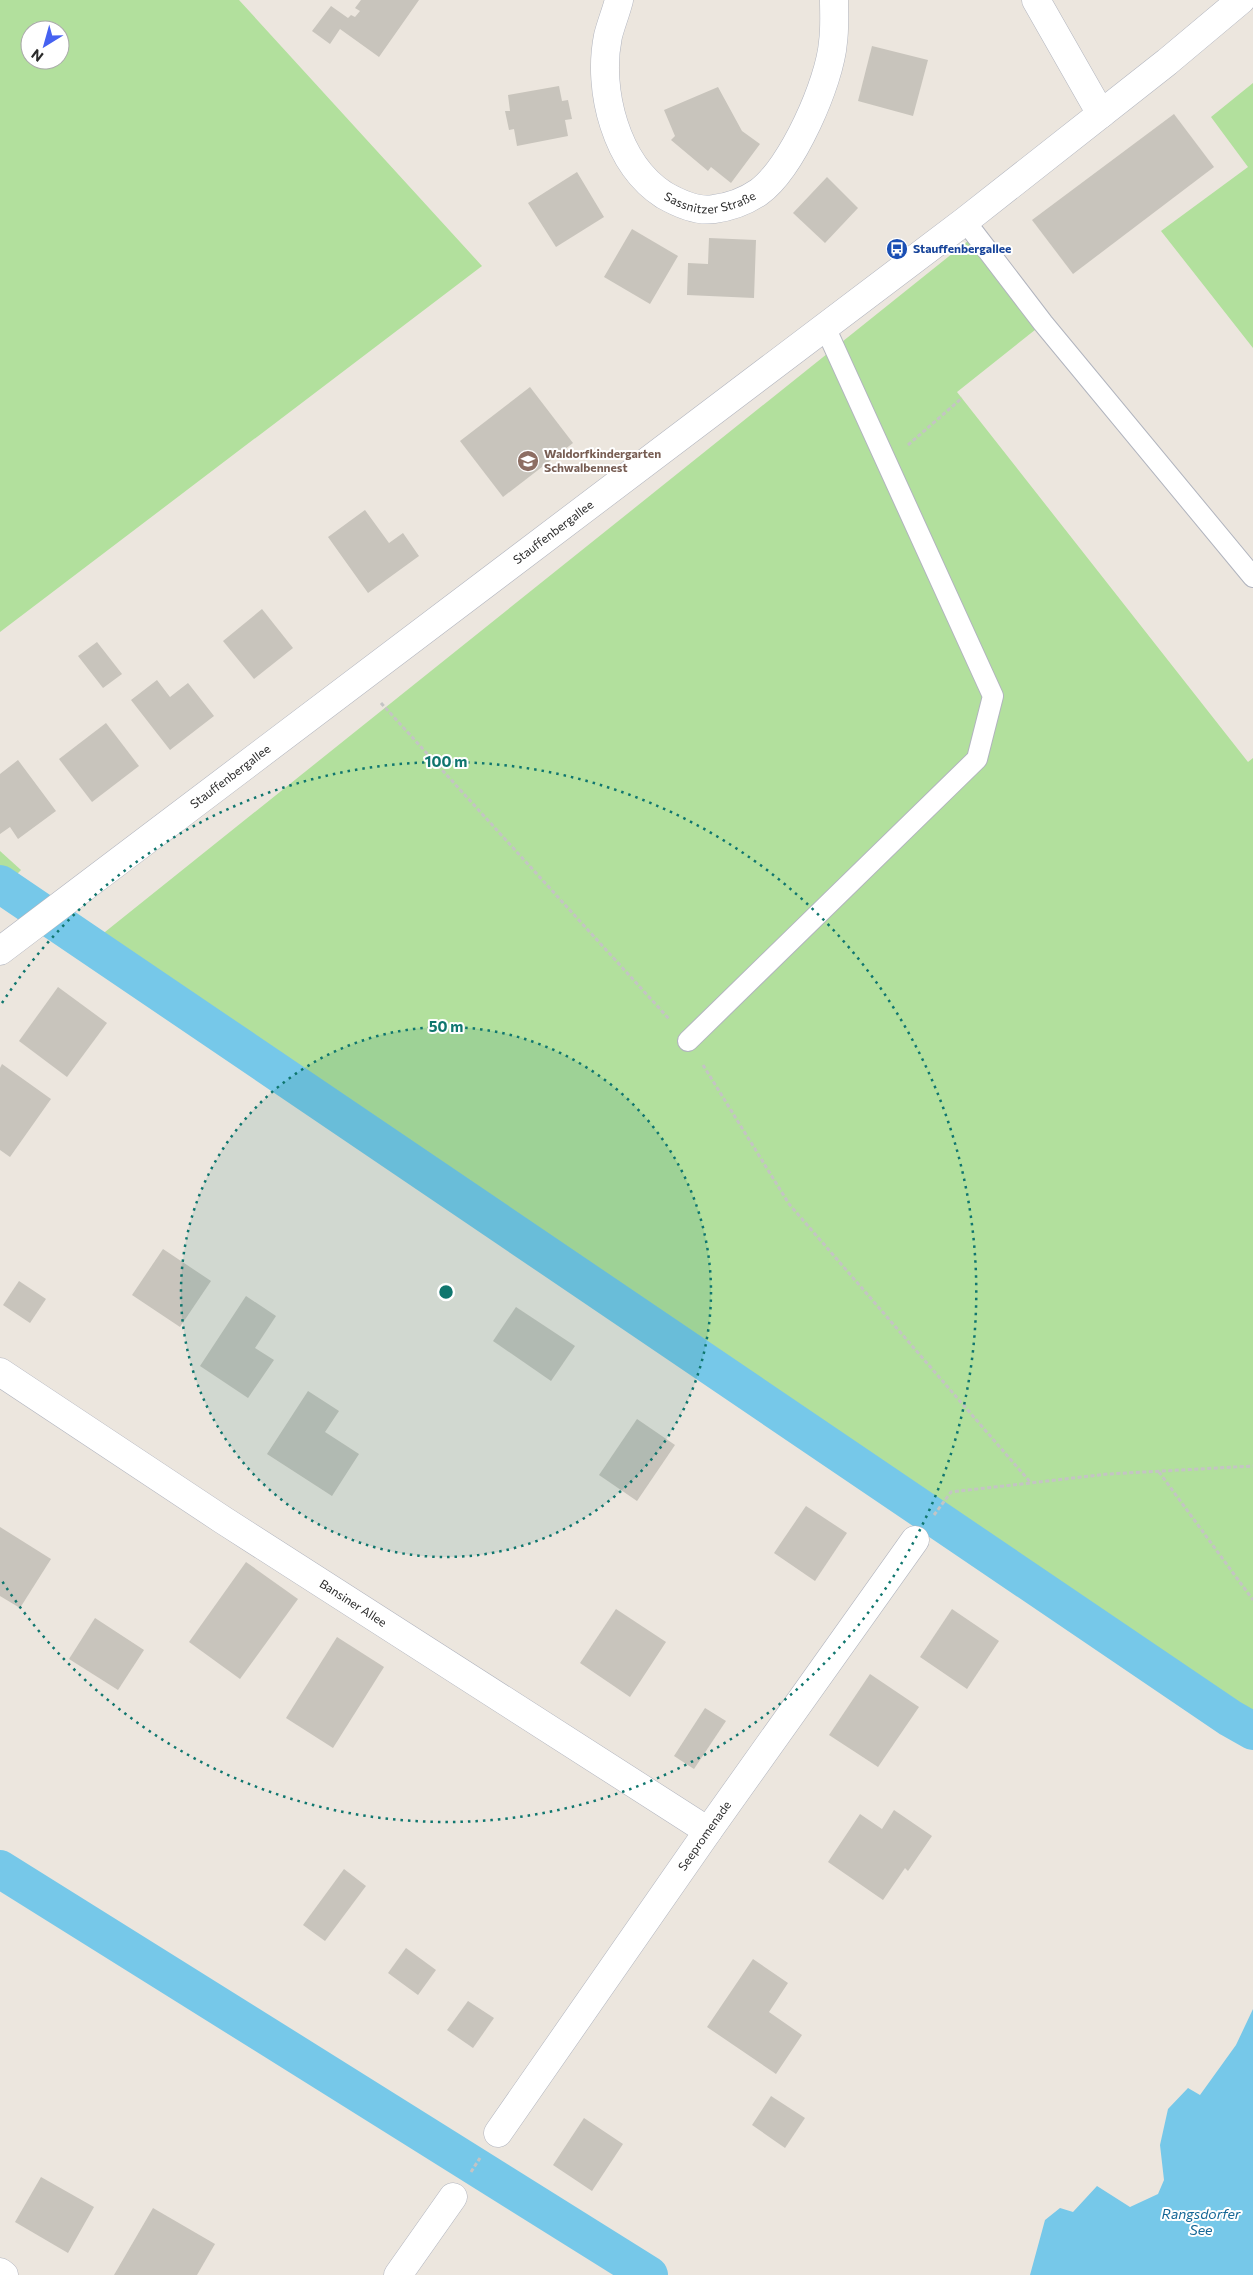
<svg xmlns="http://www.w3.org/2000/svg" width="1253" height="2275" viewBox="0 0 1253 2275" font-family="Commissioner,sans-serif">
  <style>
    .green { fill: #b2e09d; fill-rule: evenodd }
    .water { fill: #76c8e9 }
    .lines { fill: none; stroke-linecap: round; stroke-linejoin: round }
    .canal { stroke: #76c8e9; stroke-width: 38 }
    .building { fill: #c8c4bc }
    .service-casing { stroke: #b1b4be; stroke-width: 22 }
    .minor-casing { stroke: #b1b4be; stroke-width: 29 }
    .path { stroke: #c4c4c4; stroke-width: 3; stroke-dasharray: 4 2.5; stroke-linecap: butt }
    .service { stroke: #fff; stroke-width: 20 }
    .minor { stroke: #fff; stroke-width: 28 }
    .ring { fill: none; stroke: #0f766e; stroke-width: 2.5; stroke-dasharray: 2.5 5 }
    .labels { text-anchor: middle; stroke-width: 4; stroke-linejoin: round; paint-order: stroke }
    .street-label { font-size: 12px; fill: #2b2b2b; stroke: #fff }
    .transit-label { font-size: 12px; font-weight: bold; fill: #164399; stroke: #fff; text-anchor: start }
    .education-label { font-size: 12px; font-weight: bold; fill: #785e54; stroke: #fff; text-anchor: start }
    .water-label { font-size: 14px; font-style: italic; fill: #146796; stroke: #fff }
    .centre { fill: #0f766e; stroke: #fff; stroke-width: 2.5 }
    .ring-label { font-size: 15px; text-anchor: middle; font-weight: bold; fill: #0f766e; stroke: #fff; stroke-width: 4; stroke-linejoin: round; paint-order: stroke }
  </style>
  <rect width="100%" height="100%" fill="#ece6de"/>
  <g class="green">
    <path d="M0 0H239L482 266 0 632ZM30 30H60V60H30Z"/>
    <polygon points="1253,83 1253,348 1161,231 1248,167 1211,117"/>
    <polygon points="983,229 1050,318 957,392 1248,762 1253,758 1253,1735 90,944"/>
    <polygon points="0,851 21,870 0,892"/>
  </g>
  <polygon class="water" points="1253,2009 1253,2275 1030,2275 1045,2220 1060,2208 1073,2212 1097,2186 1130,2207 1158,2194 1164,2180 1160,2145 1168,2109 1188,2088 1200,2095 1236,2045"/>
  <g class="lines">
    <g class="canal">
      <polyline points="0,884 1230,1718 1253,1731"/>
      <polyline points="0,1869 649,2275"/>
    </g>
  </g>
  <g class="building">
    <polygon points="361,0 419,0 379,57 340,29 330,44 312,31 331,6 348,18 351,15 355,17 360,11 355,8"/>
    <polygon points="872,46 928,60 913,116 858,101"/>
    <polygon points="559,86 562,101 568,100 572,119 565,120 568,136 517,146 514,129 509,130 505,111 510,111 508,95"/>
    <polygon points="718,87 742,131 760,144 731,183 711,167 708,171 671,140 675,136 664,110"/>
    <polygon points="1174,114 1214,167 1073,274 1032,220"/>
    <polygon points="577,172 604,217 556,247 528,203"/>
    <polygon points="827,177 858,208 825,243 793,213"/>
    <polygon points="632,229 678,256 650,304 604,277"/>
    <polygon points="709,238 756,240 754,298 687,295 688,263 708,264"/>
    <polygon points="530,387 573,443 503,497 460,441"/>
    <polygon points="365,510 389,543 403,533 419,556 368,593 328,537"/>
    <polygon points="262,609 293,648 254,679 223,641"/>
    <polygon points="97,642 122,674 103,688 78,656"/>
    <polygon points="157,680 170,697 188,683 214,716 170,750 131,700"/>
    <polygon points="106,723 139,766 92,802 59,759"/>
    <polygon points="18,760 56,811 18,839 10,827 0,834 0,774"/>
    <polygon points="58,987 107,1023 67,1077 19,1041"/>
    <polygon points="2,1064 51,1099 10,1157 0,1150 0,1068"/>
    <polygon points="163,1249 211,1281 180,1327 132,1295"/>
    <polygon points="19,1281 46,1299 30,1323 3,1305"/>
    <polygon points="246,1296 276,1316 255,1348 274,1360 248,1398 200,1366"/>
    <polygon points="516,1307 575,1346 551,1381 493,1341"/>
    <polygon points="308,1391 339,1411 325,1432 359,1454 332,1496 267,1454"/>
    <polygon points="637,1419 675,1445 637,1501 599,1475"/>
    <polygon points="806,1506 847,1533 815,1581 774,1553"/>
    <polygon points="0,1527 51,1559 20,1608 0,1596"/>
    <polygon points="246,1562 298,1599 240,1679 189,1642"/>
    <polygon points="616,1609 666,1642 630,1697 580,1663"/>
    <polygon points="952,1609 999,1641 967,1689 920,1657"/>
    <polygon points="95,1618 144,1650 118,1690 69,1659"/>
    <polygon points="337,1637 384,1667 333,1748 286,1718"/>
    <polygon points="870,1674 919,1707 878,1767 829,1735"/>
    <polygon points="705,1708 726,1721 694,1769 674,1756"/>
    <polygon points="894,1810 932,1836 908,1871 905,1868 883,1900 828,1862 860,1814 882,1829"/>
    <polygon points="344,1869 366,1886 325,1941 303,1925"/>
    <polygon points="406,1948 436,1970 418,1995 388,1973"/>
    <polygon points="753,1959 788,1983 769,2012 802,2035 776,2074 707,2027"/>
    <polygon points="468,2001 494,2018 473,2048 447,2030"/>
    <polygon points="771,2096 805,2118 785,2148 752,2125"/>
    <polygon points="584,2118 623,2144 592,2191 553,2165"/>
    <polygon points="41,2177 94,2207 68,2253 15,2222"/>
    <polygon points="153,2208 215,2244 197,2275 114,2275"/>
  </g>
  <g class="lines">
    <g class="service-casing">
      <g id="service">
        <polyline points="965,221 1043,323 1253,577"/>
        <polyline points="688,1041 977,759 993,696 825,327"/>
      </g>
    </g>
    <g class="minor-casing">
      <g id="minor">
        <path id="s1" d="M619 0C616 12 611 24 608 36 597 90 616 164 664 195 678 203 697 212 714 209 730 207 746 201 759 192 792 168 830 82 833 42 835 28 834 14 834 0"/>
        <polyline points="1036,0 1101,114"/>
        <path id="s2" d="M0 951 965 221 1167 62 1241 0"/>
        <path id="s3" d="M0 1372 223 1520 708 1831"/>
        <path id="s4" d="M498 2133 708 1831 915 1540"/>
        <polyline points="0,2272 4,2275"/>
        <polyline points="398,2275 453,2197"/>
      </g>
    </g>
    <g class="path">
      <polyline points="908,445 962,398"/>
      <polyline points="381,703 670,1020"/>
      <polyline points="703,1065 789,1204 1031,1483"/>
      <polyline points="1159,1472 1253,1600"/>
      <polyline points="934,1515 951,1492 1108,1474 1253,1466"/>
      <polyline points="471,2172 480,2158"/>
    </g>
    <use href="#service" class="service"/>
    <use href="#minor" class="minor"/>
  </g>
  <circle cx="446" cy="1292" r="265" fill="#0f766e" fill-opacity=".12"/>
  <g class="ring">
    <circle cx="446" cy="1292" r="265"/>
    <path d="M2 1003A530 530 0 1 1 2 1581"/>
  </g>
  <defs>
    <g id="bus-disc" transform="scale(1.125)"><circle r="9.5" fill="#1a4fb4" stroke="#fff"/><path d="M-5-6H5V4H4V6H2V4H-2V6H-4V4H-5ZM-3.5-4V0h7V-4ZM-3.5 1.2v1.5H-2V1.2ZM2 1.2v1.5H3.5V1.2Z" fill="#fff"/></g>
    <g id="school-disc" transform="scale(1.125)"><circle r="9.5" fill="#8d6e63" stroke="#fff"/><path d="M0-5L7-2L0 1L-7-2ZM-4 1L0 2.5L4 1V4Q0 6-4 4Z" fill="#fff"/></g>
  </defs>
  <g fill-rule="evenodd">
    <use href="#bus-disc" x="897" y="249"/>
    <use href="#school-disc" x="528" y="461"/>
  </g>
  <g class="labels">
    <g class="street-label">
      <text dy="4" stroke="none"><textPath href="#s1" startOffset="264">Sassnitzer Straße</textPath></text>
      <text dy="4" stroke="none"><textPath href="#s2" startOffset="694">Stauffenbergallee</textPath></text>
      <text dy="4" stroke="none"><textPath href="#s2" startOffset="289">Stauffenbergallee</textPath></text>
      <text dy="4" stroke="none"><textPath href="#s3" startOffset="422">Bansiner Allee</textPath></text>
      <text dy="4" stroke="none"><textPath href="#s4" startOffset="362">Seepromenade</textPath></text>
    </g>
    <g class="transit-label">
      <text x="913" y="253">Stauffenbergallee</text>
    </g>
    <g class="education-label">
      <text x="544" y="458">Waldorfkindergarten<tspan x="544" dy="14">Schwalbennest</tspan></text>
    </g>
    <g class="water-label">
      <text x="1201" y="2219">Rangsdorfer<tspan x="1201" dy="16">See</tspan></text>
    </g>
  </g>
  <circle cx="446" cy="1292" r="8" class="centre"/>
  <g class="ring-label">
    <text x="446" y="767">100 m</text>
    <text x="446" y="1032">50 m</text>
  </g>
  <g transform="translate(45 45) rotate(217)"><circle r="24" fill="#ffffff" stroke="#aaaaaa"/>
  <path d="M0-4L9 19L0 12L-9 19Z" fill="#4662f1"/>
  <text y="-8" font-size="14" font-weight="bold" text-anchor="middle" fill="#2b2b2b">N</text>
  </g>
</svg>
